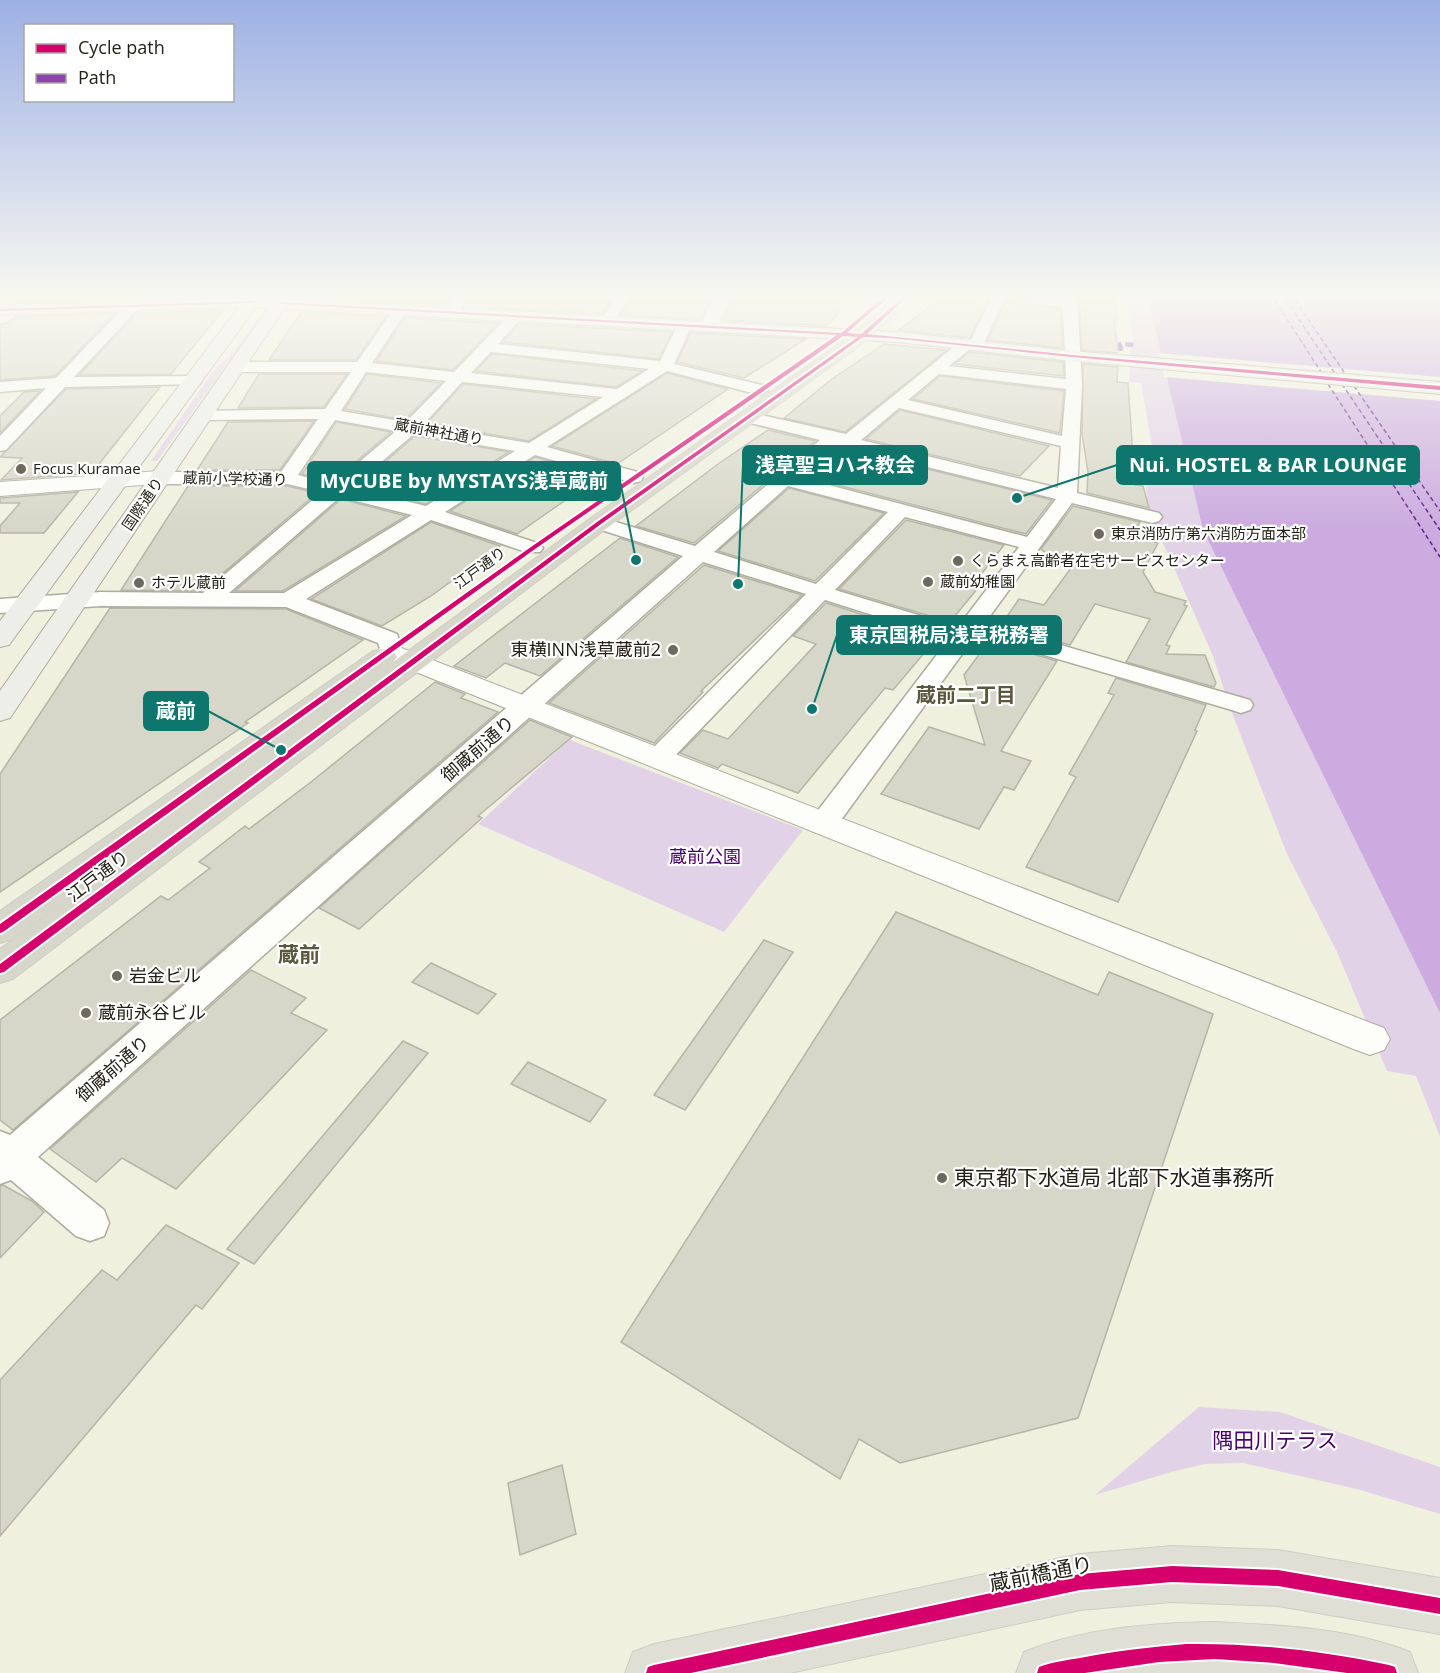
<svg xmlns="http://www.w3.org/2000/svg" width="1440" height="1673" viewBox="0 0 1440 1673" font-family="'Open Sans','Noto Sans JP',sans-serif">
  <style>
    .green { fill: #e2d2e7 }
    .water { fill: #ccabe0 }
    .pier { fill: #f0f0df }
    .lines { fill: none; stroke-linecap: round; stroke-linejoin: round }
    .ferry { stroke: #5f2283; stroke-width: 1.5; stroke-dasharray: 4.5 3; stroke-linecap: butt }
    .building { fill: #d7d7c9; stroke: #b5b4a7; stroke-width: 1.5 }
    .minor-casing { stroke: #acac9f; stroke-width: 3 }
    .tertiary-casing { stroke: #acac9f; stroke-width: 2 }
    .secondary-casing { stroke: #acac9f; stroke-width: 2 }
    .primary-casing { stroke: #cdcdc5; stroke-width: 2 }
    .trunk-casing { stroke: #cdcdc5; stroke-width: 2 }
    .minor { fill: #fdfdfa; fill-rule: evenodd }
    .tertiary { fill: #fdfdfa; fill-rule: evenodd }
    .secondary { fill: #eeeee9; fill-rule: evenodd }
    .primary { fill: #e0dfd6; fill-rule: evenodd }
    .trunk { fill: #d6d6ca; fill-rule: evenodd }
    .quiet { stroke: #8e44ad; stroke-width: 4.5; stroke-dasharray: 8 4.5; stroke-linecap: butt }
    .cycleway-casing { stroke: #fff; stroke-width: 4 }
    .cycleway { fill: #d6006c; fill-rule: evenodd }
    .poi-dot { fill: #6b6a5d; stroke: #fff; stroke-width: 2 }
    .labels { text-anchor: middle; stroke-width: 4.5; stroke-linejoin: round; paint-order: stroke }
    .far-street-label { font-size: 15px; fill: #232217; stroke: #fff }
    .far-poi-label { font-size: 15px; fill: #232217; stroke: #fff; text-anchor: start }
    .poi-label { font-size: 18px; fill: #232217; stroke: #fff; text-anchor: start }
    .street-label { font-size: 18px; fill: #232217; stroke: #fff }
    .park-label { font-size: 18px; fill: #48006a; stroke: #fff }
    .neighbourhood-label { font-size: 20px; font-weight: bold; fill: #59583e; stroke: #fff }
    .quarter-label { font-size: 21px; font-weight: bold; fill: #59583e; stroke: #fff }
    .near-poi-label { font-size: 21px; fill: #232217; stroke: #fff; text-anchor: start }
    .near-park-label { font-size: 21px; fill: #48006a; stroke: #fff }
    .near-street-label { font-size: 21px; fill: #232217; stroke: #fff }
    .leader { fill: none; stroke: #0f766e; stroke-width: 2 }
    .callout-dot { fill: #0f766e; stroke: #fff; stroke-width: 2 }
    .callout { fill: #0f766e; stroke: #0f766e; stroke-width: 2 }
    .callout-label { font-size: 20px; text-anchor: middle; font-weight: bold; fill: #fff }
  </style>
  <rect width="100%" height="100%" fill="#f0f0df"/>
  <g class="green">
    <polygon points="1125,294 1147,294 1203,530 1440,1013 1440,1137 1416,1076 1387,1071 1337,952 1287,854 1230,708 1213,656 1147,507 1146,474 1157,475 1141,383 1129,382 1131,344 1134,343"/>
    <polygon points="260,319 157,461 151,461 213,371 233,352 256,320"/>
    <polygon points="569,740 570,740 803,830 724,932 478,824"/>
    <polygon points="1199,1407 1280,1412 1440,1467 1440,1514 1357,1489 1243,1463 1205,1464 1171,1472 1095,1495"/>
  </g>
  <polygon class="water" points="1147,294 1440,294 1440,1013 1203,530"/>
  <polygon class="pier" points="1159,353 1440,377 1440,401 1164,377"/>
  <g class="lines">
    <g class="ferry">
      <polyline points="1271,294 1321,372"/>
      <polyline points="1282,294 1334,372"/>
      <polyline points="1291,294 1346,375"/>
      <polyline points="1328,384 1440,557"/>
      <polyline points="1342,384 1440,530"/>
      <polyline points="1354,386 1440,511"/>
    </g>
  </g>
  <g class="building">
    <polygon points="34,294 237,294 28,302"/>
    <polygon points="342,294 454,294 445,305 338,299"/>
    <polygon points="474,294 615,294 602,314 464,306"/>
    <polygon points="634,294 712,294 701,319 621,315"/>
    <polygon points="733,294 842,294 836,317 826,326 723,320"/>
    <polygon points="946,294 975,294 988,300 970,338 899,330"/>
    <polygon points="1079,294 1113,294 1117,320 1114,320 1118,353 1082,350"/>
    <polygon points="1005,302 1061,309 1062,348 988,340"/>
    <polygon points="223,310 171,374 79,375 138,313"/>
    <polygon points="301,312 386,317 356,360 269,360"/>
    <polygon points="115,313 55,376 0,380 0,324 7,323 16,317"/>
    <polygon points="405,318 498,323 453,370 376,361"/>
    <polygon points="519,324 672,332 659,359 503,342"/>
    <polygon points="691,333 806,339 744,378 677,362"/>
    <polygon points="884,344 947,350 845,432 784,418 832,379"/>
    <polygon points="970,352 1063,362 1064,376 955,364"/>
    <polygon points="492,354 642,371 616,387 476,371"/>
    <polygon points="1083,364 1118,367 1117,382 1128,383 1135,485 1143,486 1149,508 1087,493 1088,472 1082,434"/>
    <polygon points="667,373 728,389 617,464 552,446"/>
    <polygon points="259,374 347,374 324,407 238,408"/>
    <polygon points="367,374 441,383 405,420 345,409"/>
    <polygon points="940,376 1064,391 1060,433 913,399"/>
    <polygon points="463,384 596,399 529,441 427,423"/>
    <polygon points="160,387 92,473 1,480 22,458 0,457 66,389"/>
    <polygon points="40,391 0,433 0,416 24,392"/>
    <polygon points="900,410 1049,446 1020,476 866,439"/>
    <polygon points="314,421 280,470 197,470 228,422"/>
    <polygon points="336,422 391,432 332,482 302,474"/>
    <polygon points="768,430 815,441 694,543 636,526 718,464"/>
    <polygon points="415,436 509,452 426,504 356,487"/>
    <polygon points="842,448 1052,500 1026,534 803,476 830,451"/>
    <polygon points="535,457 600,476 517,534 450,511"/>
    <polygon points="188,486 287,486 317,493 202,591 121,590"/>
    <polygon points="789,488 884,513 815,581 718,551"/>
    <polygon points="78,492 44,533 0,533 0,526 20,503 0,503 0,498"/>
    <polygon points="341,499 406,516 283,591 235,591"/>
    <polygon points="1073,506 1140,522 1132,536 1158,543 1143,572 1155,592 1186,601 1184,605 1187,606 1166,645 1170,646 1166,654 1205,655 1216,683 1214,687 1126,662 1150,619 1095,604 1070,645 1001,625 1019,599 1044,605 1074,564 1052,558 1041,549"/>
    <polygon points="906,520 1004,545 972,586 978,588 950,622 839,589"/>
    <polygon points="431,522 500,546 431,596 382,626 311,599"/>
    <polygon points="620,538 678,557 540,676 505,663 486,678 454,666"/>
    <polygon points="704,565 802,595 701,691 703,692 654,743 549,703"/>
    <polygon points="826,603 937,638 893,690 885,688 798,793 722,764 718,768 680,753 703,730 728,739 816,644 793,636"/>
    <polygon points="110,608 286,609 363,640 245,722 248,723 0,892 0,774"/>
    <polygon points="989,641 1057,661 1001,751 1031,761 1014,790 1004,787 979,829 881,794 929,727 985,745 964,675"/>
    <polygon points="1116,678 1206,705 1195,730 1197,731 1118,902 1026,867 1076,777 1069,774 1114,695 1108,693"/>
    <polygon points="435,682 465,694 461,698 498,712 13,1130 0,1120 0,1020 161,896 168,900 210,868 199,862 245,826 249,829 311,782"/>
    <polygon points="530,720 572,737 478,816 482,818 359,929 319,908"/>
    <polygon points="896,912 1098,995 1109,972 1213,1014 1078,1418 900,1463 859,1439 840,1479 621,1342"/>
    <polygon points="764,940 793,952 685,1110 654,1095"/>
    <polygon points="431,963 496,994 478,1014 412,982"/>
    <polygon points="251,970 306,998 291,1013 327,1030 176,1189 122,1158 96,1182 50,1149"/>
    <polygon points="403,1041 428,1053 254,1264 227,1249"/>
    <polygon points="528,1062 606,1100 590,1122 511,1084"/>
    <polygon points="3,1185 32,1201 44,1212 0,1258 0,1186"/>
    <polygon points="166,1225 239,1263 202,1309 196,1305 0,1536 0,1380 102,1270 117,1280"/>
    <polygon points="562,1465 576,1534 520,1555 508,1483"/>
  </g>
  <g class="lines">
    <g class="minor-casing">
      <g id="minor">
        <polygon points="325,294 340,294 328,308 318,308 316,305"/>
        <polygon points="457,294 472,294 454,315 444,315 442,312"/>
        <polygon points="618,294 632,294 613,323 603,323 601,320"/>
        <path d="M977 294H1029L1063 298V294H1077L1082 385 1077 493 1159 513 1162 517 1159 521 1152 523 1072 503 985 623 1250 700 1253 705 1250 710 1241 713 1232 710 976 635 833 831 823 834 813 831 809 824 813 817 949 639 825 600 667 764 658 766 649 764 645 758 649 752 806 594 703 562 38 1157 104 1210 109 1223 104 1236 90 1241 76 1236 11 1180 0 1184V1131L10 1135 683 556 592 527 589 523 592 519H606L695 546 820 440 742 421 739 417 742 413 748 412 846 434 960 342H970L991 299ZM1004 300 1063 307 1066 379 949 366 970 349H981ZM939 374 1066 389 1062 436 908 400ZM899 408 1061 446 1058 488 861 440ZM842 446 1056 499 1027 537 798 477 829 449ZM788 486 888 512 816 584 714 552ZM905 517 1019 547 958 627 835 590Z"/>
        <polygon points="134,301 141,305 139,308 74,377 194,376 200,378 202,381 200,384 65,387 6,450 0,451 0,436 46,388 0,392 0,382 56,378 129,302"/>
        <path d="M401 305 408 309 372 363 454 372 512 312 517 311 524 315 498 344 660 361 678 325 685 321 692 325 674 364 766 386 768 390 760 395 667 371 547 447 641 473 643 477 641 481 634 483 535 455 445 512 540 544 543 548 540 552H526L431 520 306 599 397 634 403 652 399 657H383L378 643 286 607 100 606 0 613V599L100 592 203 593 322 492 287 484H160L151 478 160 472H281L318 419 204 420 198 419 195 415 198 411 325 409 351 372H238L230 367 238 362H357L396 306ZM491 352 649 369 617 389 471 373ZM366 372 446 381 406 422 341 411ZM462 382 603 397 529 443 423 425ZM335 420 396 431 333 484 298 475ZM414 434 515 451 426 506 351 488ZM340 497 412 515 284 593H229Z"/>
      </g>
    </g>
    <g class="tertiary-casing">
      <g id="tertiary">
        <polygon points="715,294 731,294 718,326 709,331 700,326"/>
        <polygon points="160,471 168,473 171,478 168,483 0,496 0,482"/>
        <polygon points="391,644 1384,1028 1390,1039 1384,1050 1370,1055 1356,1050 381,658 377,652 381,646"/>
      </g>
    </g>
    <g class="secondary-casing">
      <polygon id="secondary" points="248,294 265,294 263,298 274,298 277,294 293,294 290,299 897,332 1072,351 1440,382 1440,394 1072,361 897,342 284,309 10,718 0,721 0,691 268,308 256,307 9,645 0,647 0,621 239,307 0,315 0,305 246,297"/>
    </g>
    <g class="primary-casing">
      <g id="primary">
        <polygon points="1172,1546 1278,1550 1440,1578 1440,1634 1278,1606 1172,1602 1080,1610 790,1673 625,1673 633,1652 654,1644 1080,1554"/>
        <path d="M1215 1622C1279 1625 1350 1628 1410 1652L1418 1673H1016L1024 1652C1082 1628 1153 1623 1215 1622Z"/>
      </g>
    </g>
    <g class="trunk-casing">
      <polygon id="trunk" points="899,294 917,294 869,339 607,528 13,979 0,983 0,949 342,700 13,939 0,943 0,911 373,651 383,649 393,651 397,657 393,662 591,518 857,331"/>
    </g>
    <use href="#minor" class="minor"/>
    <use href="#tertiary" class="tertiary"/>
    <use href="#secondary" class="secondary"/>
    <use href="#primary" class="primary"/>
    <use href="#trunk" class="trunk"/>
    <polyline class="quiet" points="1121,351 1120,344 1135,345"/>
    <g class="cycleway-casing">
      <g id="cycleway">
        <polygon points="887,294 892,294 847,333 861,334 906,294 911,294 867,334 1072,355 1440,386 1440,390 1072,357 890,338 863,337 601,524 4,972 0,973 0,964 597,522 858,337 843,336 535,549 3,932 0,933 0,924 531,547 837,335 280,304 278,302 841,333"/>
        <polygon points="255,301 253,303 0,311 0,309"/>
        <polygon points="1172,1566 1278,1570 1440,1598 1440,1614 1278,1586 1172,1582 1080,1590 691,1673 646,1673 648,1667 654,1665 1080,1574"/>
        <path d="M1186 1644C1255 1643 1322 1651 1389 1665L1395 1667 1397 1673H1347L1274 1663 1215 1659 1159 1662 1085 1673H1037L1039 1667C1052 1662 1067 1660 1080 1658 1115 1651 1151 1647 1186 1644Z"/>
      </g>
    </g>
    <use href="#cycleway" class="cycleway"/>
  </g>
  <linearGradient id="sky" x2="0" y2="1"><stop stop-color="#9db0e5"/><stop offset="0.56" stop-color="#f8f8f1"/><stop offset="1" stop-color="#f8f8f1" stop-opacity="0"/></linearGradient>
  <rect width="1440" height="529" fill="url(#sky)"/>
  <g class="poi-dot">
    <circle cx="21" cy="469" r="6"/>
    <circle cx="1099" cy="534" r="6"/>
    <circle cx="958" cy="561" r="6"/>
    <circle cx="928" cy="582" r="6"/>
    <circle cx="139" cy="583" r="6"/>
    <circle cx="673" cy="650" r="6"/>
    <circle cx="117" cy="976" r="6"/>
    <circle cx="86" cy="1013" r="6"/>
    <circle cx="942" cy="1178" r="6"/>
  </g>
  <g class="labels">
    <g class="far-street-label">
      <text transform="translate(439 432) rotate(10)" y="5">蔵前神社通り</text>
      <text transform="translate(235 479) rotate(1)" y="5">蔵前小学校通り</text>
      <text transform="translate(143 504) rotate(-56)" y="5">国際通り</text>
      <text transform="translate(480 568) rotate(-36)" y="5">江戸通り</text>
    </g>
    <g class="far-poi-label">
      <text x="33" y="474">Focus Kuramae</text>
      <text x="1111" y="539">東京消防庁第六消防方面本部</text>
      <text x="970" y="566">くらまえ高齢者在宅サービスセンター</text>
      <text x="940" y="587">蔵前幼稚園</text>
      <text x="151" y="588">ホテル蔵前</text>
    </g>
    <g class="poi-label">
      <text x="661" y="656" text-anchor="end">東横INN浅草蔵前2</text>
      <text x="129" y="982">岩金ビル</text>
      <text x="98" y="1019">蔵前永谷ビル</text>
    </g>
    <g class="street-label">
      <text transform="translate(478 749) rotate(-41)" y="6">御蔵前通り</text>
      <text transform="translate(98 876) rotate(-37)" y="6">江戸通り</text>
      <text transform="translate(113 1069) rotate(-41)" y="6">御蔵前通り</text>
    </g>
    <g class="park-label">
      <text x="705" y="863">蔵前公園</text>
    </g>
    <g class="neighbourhood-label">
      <text x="966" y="702">蔵前二丁目</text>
    </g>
    <g class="quarter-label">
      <text x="299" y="962">蔵前</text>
    </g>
    <g class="near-poi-label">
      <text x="954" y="1185">東京都下水道局 北部下水道事務所</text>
    </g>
    <g class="near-park-label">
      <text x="1275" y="1448">隅田川テラス</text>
    </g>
    <g class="near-street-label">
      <text transform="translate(1041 1574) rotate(-11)" y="7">蔵前橋通り</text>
    </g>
  </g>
  <path class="leader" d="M1017 498L1117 465M738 584L743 465M636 560L620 481M812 709L837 635M281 750L208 711"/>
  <g class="callout-dot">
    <circle cx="1017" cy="498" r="6"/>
    <circle cx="738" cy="584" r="6"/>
    <circle cx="636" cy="560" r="6"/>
    <circle cx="812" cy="709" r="6"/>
    <circle cx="281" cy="750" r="6"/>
  </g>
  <g class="callout">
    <rect x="1117" y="446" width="302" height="38" rx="6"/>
    <rect x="743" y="446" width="184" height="38" rx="6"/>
    <rect x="308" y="462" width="312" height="38" rx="6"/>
    <rect x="837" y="616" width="224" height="38" rx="6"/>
    <rect x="144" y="692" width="64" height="38" rx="6"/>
  </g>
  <g class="callout-label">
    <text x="1268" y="472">Nui. HOSTEL &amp; BAR LOUNGE</text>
    <text x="835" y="472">浅草聖ヨハネ教会</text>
    <text x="464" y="488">MyCUBE by MYSTAYS浅草蔵前</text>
    <text x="949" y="642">東京国税局浅草税務署</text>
    <text x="176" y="718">蔵前</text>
  </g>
  <rect x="24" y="24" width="210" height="78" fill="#ffffff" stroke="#a7a7a2" stroke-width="1.5"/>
  <rect x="36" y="44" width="30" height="9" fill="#d6006c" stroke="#a7a7a2" stroke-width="1.5"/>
  <text x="78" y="54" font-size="18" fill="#232217">Cycle path</text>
  <rect x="36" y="74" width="30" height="9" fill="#8e44ad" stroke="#a7a7a2" stroke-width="1.5"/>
  <text x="78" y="84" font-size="18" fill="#232217">Path</text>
</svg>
